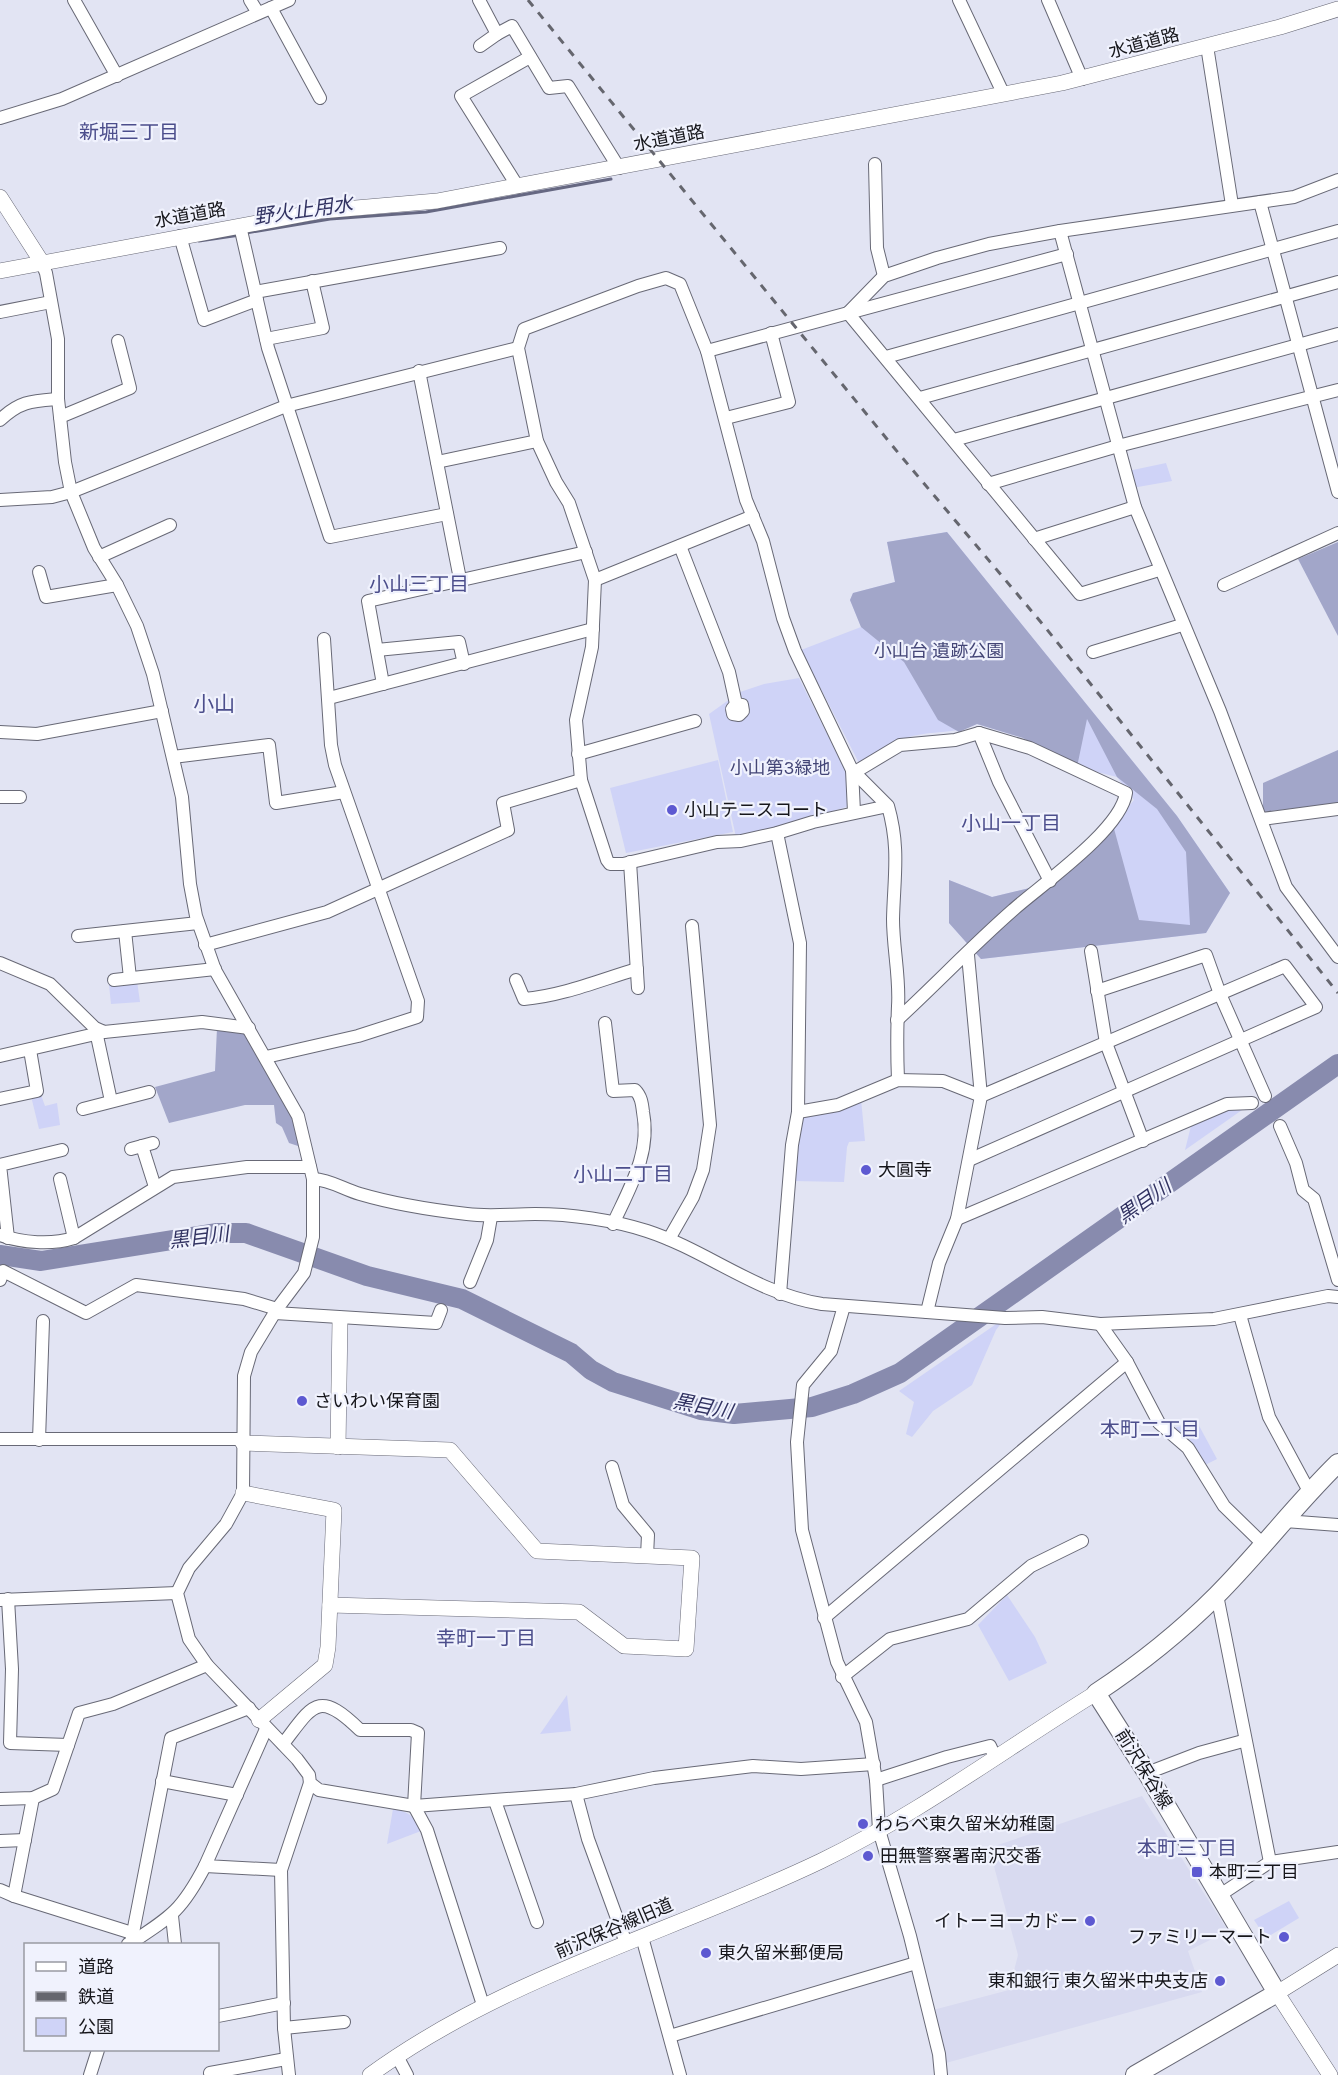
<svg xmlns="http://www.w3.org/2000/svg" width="1338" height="2075" viewBox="0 0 1338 2075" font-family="Karla,'Noto Sans JP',sans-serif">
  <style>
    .built { fill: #d8daf0 }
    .green { fill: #cfd3f7 }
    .forest { fill: #a2a6c9 }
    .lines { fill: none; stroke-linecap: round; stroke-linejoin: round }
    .stream { stroke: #666882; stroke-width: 3 }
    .river { stroke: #888bae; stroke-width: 20 }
    .minor-casing { stroke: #686976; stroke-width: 14 }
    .tertiary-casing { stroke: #686976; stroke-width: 16 }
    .secondary-casing { stroke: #686976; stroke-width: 20 }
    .minor { stroke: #fff; stroke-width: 12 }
    .tertiary { stroke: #fff; stroke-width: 15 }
    .secondary { stroke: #fff; stroke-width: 18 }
    .rail { stroke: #65666e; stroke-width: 3; stroke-dasharray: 8 8; stroke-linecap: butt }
    .poi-dot { fill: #5d59d1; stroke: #f0f2fd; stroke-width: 2 }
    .labels { text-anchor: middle; stroke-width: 4.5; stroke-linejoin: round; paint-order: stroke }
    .street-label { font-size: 18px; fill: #16161b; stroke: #f0f2fd }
    .park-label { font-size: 18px; fill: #444677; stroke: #f0f2fd }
    .poi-label { font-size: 18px; fill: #16161b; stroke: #f0f2fd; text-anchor: start }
    .neighbourhood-label { font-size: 20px; fill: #4c4e8c; stroke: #f0f2fd }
    .water-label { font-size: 20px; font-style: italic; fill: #313261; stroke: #f0f2fd }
    .quarter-label { font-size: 21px; fill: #4c4e8c; stroke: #f0f2fd }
  </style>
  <rect width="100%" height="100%" fill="#e2e4f3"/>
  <polygon class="built" points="1142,1796 1228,1931 1188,1951 1202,1992 946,2063 933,2010 1009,1990 1018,1955 989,1848"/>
  <g class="green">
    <polygon points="1166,463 1172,481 1132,488 1128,471"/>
    <path d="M947 532 1177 816 1230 893 1206 933 981 959 949 923V880L992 897 1055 882 1113 825 1134 800 1117 777 1077 767 1023 738 977 724C952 735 934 730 909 737 892 741 875 756 860 765L801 650 861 627 850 600 853 593 895 582 887 542Z"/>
    <polygon points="799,678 846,772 849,806 777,829 736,837 709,714 740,692 764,684"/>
    <polygon points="718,760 733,832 626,853 610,788"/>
    <polygon points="137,981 140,1002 111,1004 109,985"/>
    <polygon points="41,1095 45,1106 57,1103 60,1125 39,1129 31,1096"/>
    <polygon points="861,1099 865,1141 849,1142 847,1147 844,1182 793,1181 801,1117"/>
    <polygon points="1252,1103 1185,1150 1193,1118"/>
    <polygon points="1005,1318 996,1330 972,1385 933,1411 912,1437 906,1434 914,1402 899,1391"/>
    <polygon points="1197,1422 1217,1459 1203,1466 1170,1429"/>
    <polygon points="1007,1595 1035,1637 1047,1663 1009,1681 978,1625"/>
    <polygon points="567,1695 571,1731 540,1734"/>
    <path d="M393 1809C409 1812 414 1816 421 1831L387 1844Z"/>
    <polygon points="1289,1901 1299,1918 1266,1938 1254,1920"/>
  </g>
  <g class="forest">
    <polygon points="947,532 1177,816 1230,893 1206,933 981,959 949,923 949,880 992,897 1055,882 1113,825 1139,920 1190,925 1186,852 1157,809 1117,777 1087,719 1077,767 1023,738 977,724 959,732 938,720 904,662 861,627 850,600 853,593 895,582 887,542"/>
    <polygon points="1338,542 1338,636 1298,559"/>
    <polygon points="1338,750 1338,803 1263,812 1263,783"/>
    <polygon points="217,1028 248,1031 295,1118 301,1147 289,1143 282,1127 276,1123 274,1105 245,1105 169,1123 155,1087 215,1071"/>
  </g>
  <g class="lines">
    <g class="stream">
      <polyline points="246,233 330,219 426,212 611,179"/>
      <polyline points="199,241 240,235"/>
    </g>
    <polyline class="river" points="0,1255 41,1261 216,1233 246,1233 367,1276 462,1299 571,1353 591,1370 613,1382 701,1410 734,1414 812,1407 853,1394 900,1373 1338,1064"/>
    <g class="minor-casing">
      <g id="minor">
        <polyline points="74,0 117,76"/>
        <polyline points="250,0 258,13"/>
        <polyline points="479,0 497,34 480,46"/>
        <polyline points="959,0 1003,93"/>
        <polyline points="1048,0 1082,79"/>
        <polyline points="271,8 320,98"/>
        <polyline points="497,34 512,26 549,88 568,86 619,168"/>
        <polyline points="1207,46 1232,205"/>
        <polyline points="0,118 62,99 289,0"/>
        <polyline points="875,164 877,248 884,276"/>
        <polyline points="518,187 461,96 530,57"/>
        <polyline points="1260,202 1338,492"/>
        <polyline points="240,226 268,348 330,537 447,514"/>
        <polyline points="1060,231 1135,507 1220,711 1286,887 1338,957"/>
        <polyline points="180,236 204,320 257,300"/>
        <polyline points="41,261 46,273 58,339 58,399 65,462 71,492 94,548 117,585 137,626 153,674 182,797 190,884 196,916 215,970 298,1116 313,1179 313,1237 304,1273 277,1309 251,1352 244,1376 243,1493 226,1524 189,1568 177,1593 189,1639 207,1665 297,1759 309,1775 310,1783 319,1790 414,1806 576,1794 654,1778 753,1766 801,1769 874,1764"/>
        <polyline points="255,292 500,248"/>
        <polyline points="0,312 51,302"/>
        <polyline points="848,313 884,276 937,258 989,244 1060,231 1294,197 1338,180"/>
        <polyline points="848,313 1080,594 1159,570"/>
        <polyline points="266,339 323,328 312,281"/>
        <polyline points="707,351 1067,254"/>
        <polyline points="886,357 1338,231"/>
        <polyline points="419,371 460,579"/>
        <polyline points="920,398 1338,282"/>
        <polyline points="60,417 130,388 118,341"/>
        <polyline points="726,418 789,402 771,333"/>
        <path d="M0 420C20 401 32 401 58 399"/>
        <polyline points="954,440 1338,334"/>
        <polyline points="437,462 537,441"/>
        <polyline points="988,484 1118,446 1338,390"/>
        <polyline points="0,500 52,497 71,492 286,406 518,348"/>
        <polyline points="1034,539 1135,507"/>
        <polyline points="680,546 729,672 736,704 732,709 733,714 739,715 743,711 742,705 736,704"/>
        <polyline points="99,557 170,525"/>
        <polyline points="39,572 46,597 117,585"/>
        <polyline points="595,580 753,516"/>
        <polyline points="1224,585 1338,533"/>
        <polyline points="377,650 459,642 464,664"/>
        <polyline points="1093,652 1182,625"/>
        <polyline points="383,684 368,601 586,552"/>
        <polyline points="329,698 593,629"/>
        <polyline points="0,732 37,734 162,711"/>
        <polyline points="979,733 999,782 1050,881"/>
        <polyline points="578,754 695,721"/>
        <polyline points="173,757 269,745 276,803 344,792"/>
        <polyline points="852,770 854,812"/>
        <path d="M855 772 900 745 955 740 979 733 1030 748 1126 793C1121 830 1041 885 1013 910 973 945 936 984 897 1020"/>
        <polyline points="0,797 20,797"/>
        <path d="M888 806 852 770 795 651 783 618 763 541 746 500 707 351 680 284 666 278 638 286 524 329 518 348 537 441 556 482 569 503 595 580 592 647 576 720 581 780 607 860 610 864H623L717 842 741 841 777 833 813 822 888 806C900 848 894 877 893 919 893 948 900 978 898 1006 897 1031 897 1055 898 1080"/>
        <polyline points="1262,819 1338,809"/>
        <polyline points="777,833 800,943 798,1112 792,1145 780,1294"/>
        <polyline points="630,862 638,988"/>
        <polyline points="125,931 130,978"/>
        <polyline points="78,936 198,923"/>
        <polyline points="205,945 327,912 508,830 503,803 581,780"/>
        <polyline points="1091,951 1106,1043 1143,1141"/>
        <polyline points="0,963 50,984 95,1028 104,1032 202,1022 249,1028"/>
        <polyline points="114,980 215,969"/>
        <path d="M516 980 524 999C562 996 600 980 637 969"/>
        <polyline points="1097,991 1206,955 1220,994 1265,1096"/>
        <path d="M605 1023 613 1091 635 1090C641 1096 642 1103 643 1112 651 1153 630 1187 613 1224"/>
        <polyline points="97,1036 111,1101"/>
        <polyline points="0,1056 104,1032"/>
        <polyline points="266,1057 358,1036 417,1017 418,1001 335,765 331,745 324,639"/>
        <polyline points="0,1099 37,1091 30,1050"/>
        <polyline points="83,1109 149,1092"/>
        <polyline points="798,1112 838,1105 898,1080 943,1081 981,1096 1285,966 1316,1007 969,1160"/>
        <polyline points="1280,1126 1296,1163 1303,1190 1314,1199 1338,1280"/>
        <polyline points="142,1146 155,1187"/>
        <polyline points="131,1149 153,1143"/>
        <polyline points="60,1179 74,1238"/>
        <path d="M313 1179C331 1180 343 1189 360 1194 394 1204 432 1210 467 1214 490 1217 512 1214 535 1214 571 1214 613 1220 647 1231 708 1251 757 1294 822 1304L1005 1318 1042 1317 1100 1324 1214 1319 1328 1296 1338 1297"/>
        <polyline points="957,1219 1227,1104 1252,1103"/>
        <path d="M0 1235C22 1243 52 1245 74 1238L173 1177 247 1167H310"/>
        <polyline points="8,1238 0,1165 62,1150"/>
        <polyline points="669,1239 693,1197 703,1170 710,1125 692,926"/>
        <polyline points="0,1280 3,1271 86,1313 136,1285 244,1299 277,1309"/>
        <polyline points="470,1282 487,1240 491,1217"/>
        <polyline points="844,1306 831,1351 803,1385 797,1442 802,1530 837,1662 866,1722 876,1780 879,1830 910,1936 939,2054 941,2075"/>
        <polyline points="927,1312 939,1263 957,1219 981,1096 968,955"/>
        <polyline points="275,1313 436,1323 441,1310"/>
        <polyline points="1240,1315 1269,1417 1310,1493"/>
        <polyline points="1100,1324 1127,1362 1159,1423 1188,1448 1224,1506 1264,1545"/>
        <polyline points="0,1439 237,1439 243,1443"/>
        <polyline points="39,1440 43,1321"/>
        <polyline points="612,1467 623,1505 648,1535 647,1556"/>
        <polyline points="1285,1521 1338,1525"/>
        <polyline points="1217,1595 1270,1862"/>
        <polyline points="8,1599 12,1669 10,1743 68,1745"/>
        <polyline points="0,1600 177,1593"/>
        <polyline points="824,1618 1127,1362"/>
        <polyline points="842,1677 890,1639 968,1619 1031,1566 1082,1541"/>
        <polyline points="266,1729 205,1866 281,1870"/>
        <path d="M283 1744C313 1705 318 1689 360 1730H411L418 1733 414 1806 427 1830 483 2005"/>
        <polyline points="1147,1773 1199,1753 1243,1741"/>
        <polyline points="876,1780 947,1757 990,1746 995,1757"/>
        <polyline points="162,1781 237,1795"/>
        <polyline points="576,1794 588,1839 626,1943"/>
        <polyline points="33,1798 14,1896 132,1933"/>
        <polyline points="0,1799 33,1798 53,1789 79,1713 113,1704 207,1665"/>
        <polyline points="495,1801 537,1922"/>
        <polyline points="0,1841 25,1840"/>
        <polyline points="0,1890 14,1896"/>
        <polyline points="1220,1895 1270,1862 1338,1852"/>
        <polyline points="172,1916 175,1944"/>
        <polyline points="642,1937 680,2075"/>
        <path d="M131 1943C172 1916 182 1910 205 1866"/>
        <polyline points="128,1944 131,1943 171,1738 249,1708"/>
        <polyline points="218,2016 284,2003"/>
        <polyline points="284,2028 344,2022"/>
        <polyline points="670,2036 916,1963"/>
        <polyline points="397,2056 407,2075"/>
        <polyline points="210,2073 286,2059"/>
        <polyline points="90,2075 98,2050"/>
        <polyline points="289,2075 284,2028 281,1870 310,1783"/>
      </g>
    </g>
    <g class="tertiary-casing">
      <g id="tertiary">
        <polyline points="0,197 41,261"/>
        <polyline points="0,271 321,211 437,201 1062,83 1280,27 1338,9"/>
        <polyline points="243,1443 450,1450 537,1551 692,1558 686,1649 624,1646 579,1612 330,1605"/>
        <polyline points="338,1447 340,1319"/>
        <polyline points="243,1493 334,1510 328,1647 325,1665 259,1720"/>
        <path d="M370 2075C506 1976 671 1933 821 1861 918 1814 1005 1749 1096 1693"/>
        <polyline points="1330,2075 1277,1993 1338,1955"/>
      </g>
    </g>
    <g class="secondary-casing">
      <path id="secondary" d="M1135 2075 1277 1993 1147 1773 1096 1693C1140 1664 1180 1632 1217 1595 1259 1553 1295 1505 1338 1463"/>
    </g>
    <use href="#minor" class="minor"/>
    <use href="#tertiary" class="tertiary"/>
    <use href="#secondary" class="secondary"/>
    <polyline class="rail" points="528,0 900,455 1045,627 1338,993"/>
  </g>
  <g class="poi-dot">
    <circle cx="672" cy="810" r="6"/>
    <circle cx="866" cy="1170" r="6"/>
    <circle cx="302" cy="1401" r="6"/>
    <circle cx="863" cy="1824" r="6"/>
    <circle cx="868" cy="1856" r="6"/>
    <rect x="1191" y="1866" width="12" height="12" rx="3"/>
    <circle cx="1090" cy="1921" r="6"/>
    <circle cx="1284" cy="1937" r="6"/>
    <circle cx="706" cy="1953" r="6"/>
    <circle cx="1220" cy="1981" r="6"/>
  </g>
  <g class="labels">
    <g class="street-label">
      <text transform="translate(1144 43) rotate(-15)" y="6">水道道路</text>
      <text transform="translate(669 138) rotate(-11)" y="6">水道道路</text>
      <text transform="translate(190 215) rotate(-10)" y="6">水道道路</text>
      <text transform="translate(1144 1769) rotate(58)" y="6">前沢保谷線</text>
      <text transform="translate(614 1928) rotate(-23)" y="6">前沢保谷線旧道</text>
    </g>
    <g class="park-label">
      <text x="939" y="657">小山台 遺跡公園</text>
      <text x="780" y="774">小山第3緑地</text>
    </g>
    <g class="poi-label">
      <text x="684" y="816">小山テニスコート</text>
      <text x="878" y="1176">大圓寺</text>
      <text x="314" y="1407">さいわい保育園</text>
      <text x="875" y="1830">わらべ東久留米幼稚園</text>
      <text x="880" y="1862">田無警察署南沢交番</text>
      <text x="1209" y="1878">本町三丁目</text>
      <text x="1078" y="1927" text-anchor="end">イトーヨーカドー</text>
      <text x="1272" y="1943" text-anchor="end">ファミリーマート</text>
      <text x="718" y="1959">東久留米郵便局</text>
      <text x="1208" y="1987" text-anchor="end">東和銀行 東久留米中央支店</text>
    </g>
    <g class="neighbourhood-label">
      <text x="129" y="139">新堀三丁目</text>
      <text x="419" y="591">小山三丁目</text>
      <text x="1011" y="830">小山一丁目</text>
      <text x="623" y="1181">小山二丁目</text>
      <text x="1150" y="1436">本町二丁目</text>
      <text x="486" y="1645">幸町一丁目</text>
      <text x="1187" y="1855">本町三丁目</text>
    </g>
    <g class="water-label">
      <text transform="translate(303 210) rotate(-8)" y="7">野火止用水</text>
      <text transform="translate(1144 1201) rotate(-35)" y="7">黒目川</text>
      <text transform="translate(199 1237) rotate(-7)" y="7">黒目川</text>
      <text transform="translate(703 1406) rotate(11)" y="7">黒目川</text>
    </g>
    <g class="quarter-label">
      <text x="214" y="711">小山</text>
    </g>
  </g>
  <rect x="24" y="1943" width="195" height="108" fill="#f0f2fd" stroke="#999aa3" stroke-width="1.5"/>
  <rect x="36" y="1962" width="30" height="9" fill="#ffffff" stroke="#999aa3" stroke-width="1.5"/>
  <text x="78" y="1973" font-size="18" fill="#16161b">道路</text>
  <rect x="36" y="1992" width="30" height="9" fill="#65666e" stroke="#999aa3" stroke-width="1.5"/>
  <text x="78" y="2003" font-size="18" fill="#16161b">鉄道</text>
  <rect x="36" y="2018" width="30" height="18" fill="#cfd3f7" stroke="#999aa3" stroke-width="1.5"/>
  <text x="78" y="2033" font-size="18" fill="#16161b">公園</text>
</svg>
